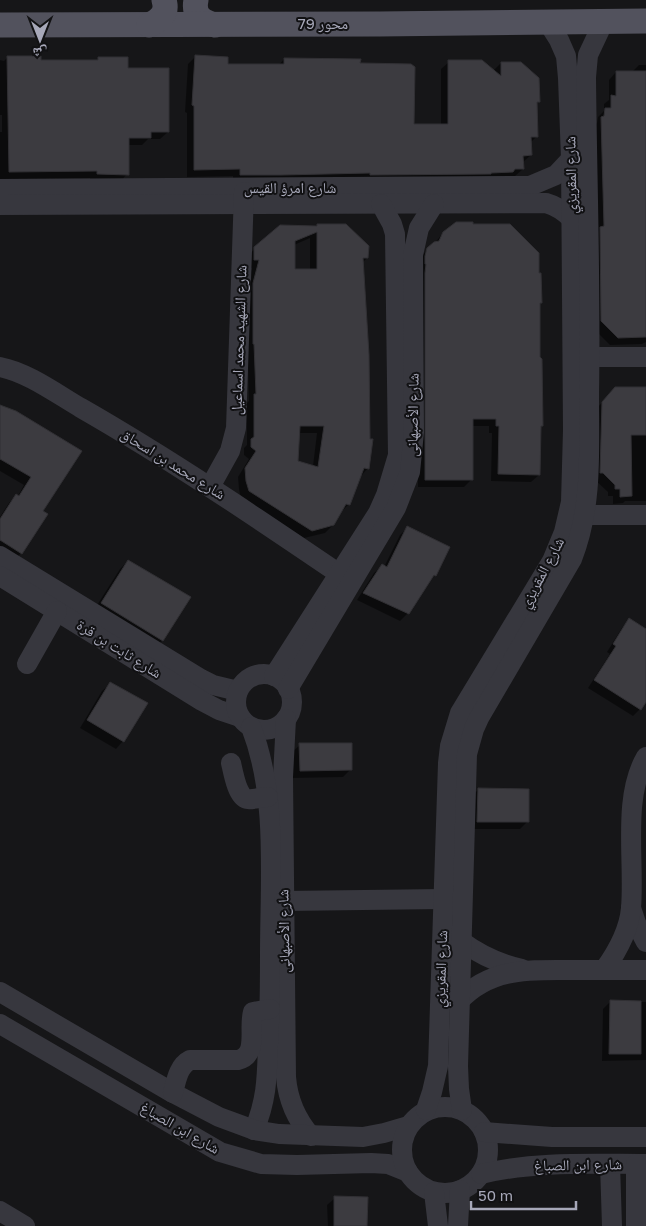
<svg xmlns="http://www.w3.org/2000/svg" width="646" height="1226" viewBox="0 0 646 1226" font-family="'Golos Text','Noto Naskh Arabic',sans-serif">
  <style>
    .shadow { fill: #0007; fill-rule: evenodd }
    .building { fill: #3c3b40; stroke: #313034; fill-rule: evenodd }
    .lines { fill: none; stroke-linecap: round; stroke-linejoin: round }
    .minor { stroke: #37373e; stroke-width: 20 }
    .major { stroke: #52525d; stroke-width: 25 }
    .labels { text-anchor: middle; stroke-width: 4; stroke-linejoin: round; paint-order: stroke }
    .street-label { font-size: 15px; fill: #a7a8b9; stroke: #111113 }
  </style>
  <rect width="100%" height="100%" fill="#161618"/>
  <g class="shadow">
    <polygon points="8,57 40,61 96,62 99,58 126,69 168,132 160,139 148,139 142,145 128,145 127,174 120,182 90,181 90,178 0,179 0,132 2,132 2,115 0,115 0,60 4,61"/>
    <polygon points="195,57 227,65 278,66 284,59 359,64 413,125 441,126 441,69 449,62 493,71 501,63 538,101 535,104 537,136 530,143 531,155 522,163 523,169 515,176 233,182 233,176 187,177 187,113 185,112 188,64"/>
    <polygon points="639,65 646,65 646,342 642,344 610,345 594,329 594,126 597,123 598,117 604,111 604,104 609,100 609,80 616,72 632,72"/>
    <path d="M346 225 367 258 362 263 368 468 361 476 348 505 341 512 333 525 325 533 304 538 241 499 239 489 238 477 249 459 244 455V448L247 445V403L249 401 246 291 252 268 247 267V256L281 226ZM310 238V270H294V245ZM298 433H317L313 466 296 462Z"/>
    <polygon points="443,233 539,358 539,475 531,482 491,481 492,433 489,433 489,426 472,426 472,479 464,487 418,487 418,282 420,257 434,244"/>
    <polygon points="616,388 646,388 646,501 625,501 623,503 613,504 613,496 608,496 608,492 595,480 595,410"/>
    <polygon points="0,407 16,412 42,511 21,553 14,561 0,552 0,517 9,503 17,495 18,496 24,485 0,471"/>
    <polygon points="407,528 435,575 428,581 408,613 400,621 357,600 374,573 382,566 384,567 400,535"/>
    <polygon points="128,561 189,598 162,641 154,648 94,610 120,569"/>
    <polygon points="629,620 646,630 646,699 640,709 633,716 588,688 610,654 607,652 622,628"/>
    <polygon points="110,684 123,741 116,749 80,728 102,691"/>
    <polygon points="300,745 351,769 343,777 293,778 292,752"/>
    <polygon points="478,790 528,821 520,829 470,829 471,797"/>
    <polygon points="610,1002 646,1002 646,1060 602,1061 603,1009"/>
    <polygon points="335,1198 366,1226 328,1226 327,1205"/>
  </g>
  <g class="building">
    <polygon points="195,55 228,57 228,64 284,64 284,58 361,59 360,63 411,64 415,67 414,124 448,124 448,60 482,60 501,76 501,62 521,62 539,78 540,102 537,102 538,137 531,137 532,155 523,156 524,169 515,169 513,172 491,173 491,174 370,175 370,173 281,175 240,175 240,169 194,170 194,106 192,105"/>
    <polygon points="7,56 41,56 41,60 98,60 98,57 128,57 128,68 169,68 169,132 151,132 151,138 129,138 129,175 97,174 97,171 9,172"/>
    <polygon points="616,71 646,71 646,337 618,338 601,321 600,227 604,226 601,117 604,116 605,108 611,108 611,95 616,96"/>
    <polygon points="456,222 473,222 473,224 510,224 539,253 539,273 541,273 542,303 540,303 540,357 542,359 543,426 541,426 540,475 498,474 499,426 496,426 496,419 473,419 473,480 425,480 425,273 426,264 425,264 425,256 427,248 434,242 439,241 443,232"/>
    <path d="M317 224H346L369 246 368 258H363L369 355 370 439H373L369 469 364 468 350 505 346 504 334 525 312 531 249 491 246 481 245 468 256 451 251 447V439L254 437V394H256L254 344H253V283L259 260H254V247L280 225 317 226ZM317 232V269H295V241ZM300 426H324L318 467 298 461Z"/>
    <polygon points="615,387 646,387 646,435 631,435 632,496 620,497 620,489 615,489 615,485 603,473 600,473 602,402"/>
    <polygon points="0,405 16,411 82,451 43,511 48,514 22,554 0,540 0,519 16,494 19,496 31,477 0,459"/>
    <polygon points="407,526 450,547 436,576 434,575 409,614 363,593 382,564 387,567"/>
    <polygon points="128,560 191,597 163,641 101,603"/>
    <polygon points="629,618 646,629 646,702 641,710 594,680 616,646 613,644"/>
    <polygon points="110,682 148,703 124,742 87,720"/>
    <polygon points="299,743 352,743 352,770 300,771"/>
    <polygon points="478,788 529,789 529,822 477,822"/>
    <polygon points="610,1000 641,1001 641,1054 609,1054"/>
    <polygon points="334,1196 368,1197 367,1226 334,1226"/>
  </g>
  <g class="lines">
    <g class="minor">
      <polyline points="0,189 530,186 556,175 571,159"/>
      <path d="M0 205 546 203C557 206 564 211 572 219"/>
      <polyline points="590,357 646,357"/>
      <path d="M0 367C27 372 57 394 81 408 170 459 254 516 338 573"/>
      <polyline points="210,487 230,451 236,428 244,192"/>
      <polyline points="573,515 646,515"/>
      <polyline points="0,556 201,679 213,685 238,691"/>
      <polyline points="0,576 202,701 219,710 240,717"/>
      <polyline points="27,664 57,611"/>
      <circle cx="264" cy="702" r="28"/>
      <polyline points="274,676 378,513 386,495 398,455 395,234 392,224 381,204"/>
      <polyline points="288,689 396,508 410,472 414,432 413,255 419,228 434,204"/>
      <path d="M286 719 283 777 286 1077C288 1101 296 1119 311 1136"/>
      <path d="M251 727C278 796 270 880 270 953 270 983 270 1014 268 1044 267 1076 267 1100 254 1130"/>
      <path d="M231 763C233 771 237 797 247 799 253 800 261 797 268 797"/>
      <polyline points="284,901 443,899"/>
      <polyline points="631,908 636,923 646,942"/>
      <path d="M461 941C480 955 499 964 522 969"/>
      <path d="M604 970C617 952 629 931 631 908 635 861 622 798 646 757"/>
      <polyline points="0,992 173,1093 219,1117 254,1130 279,1134 363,1137 384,1133 408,1126"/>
      <path d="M459 1001C491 967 530 970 573 970 597 970 622 970 646 970"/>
      <polyline points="0,1024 220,1152 261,1164 297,1165 371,1163 388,1164 408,1172"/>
      <path d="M173 1093C176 1082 178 1066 190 1060H238C259 1055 248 1028 253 1012L270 1009"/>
      <circle cx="445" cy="1150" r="43"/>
      <polyline points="426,1110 432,1092 438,1066 448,763 450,746 460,713 552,561 564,532 571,502 573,430 571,159 568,78 566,56 559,40 547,21"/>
      <path d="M462 1110 459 1089 458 1066 467 754 474 729 479 718 572 559C593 506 589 449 589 393 591 288 587 183 586 77L588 55 604 21"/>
      <polyline points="484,1132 552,1137 646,1137"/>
      <polyline points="610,1164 612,1226"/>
      <path d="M481 1174C535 1161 590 1164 646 1164"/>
      <polyline points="434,1192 438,1226"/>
      <polyline points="0,1211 25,1226"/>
      <polyline points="458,1226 460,1190"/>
      <polyline points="636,1226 636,1164"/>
    </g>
    <g class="major">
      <path d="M196 0C193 15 201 21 215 25"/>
      <polyline points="0,25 379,24 646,21"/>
      <path d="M149 25C160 20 168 13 164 0"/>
    </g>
  </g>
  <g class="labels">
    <g class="street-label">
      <text x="323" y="29">محور 79</text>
      <text transform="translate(571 175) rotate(-91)" y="5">شارع المقريزي</text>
      <text x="290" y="193">شارع امرؤ القيس</text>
      <text transform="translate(239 340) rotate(-88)" y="5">شارع الشهيد محمد اسماعيل</text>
      <text transform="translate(413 415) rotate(-89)" y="5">شارع الأصبهانى</text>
      <text transform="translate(173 464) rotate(32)" y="5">شارع محمد بن اسحاق</text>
      <text transform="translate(542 573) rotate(-62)" y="5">شارع المقريزي</text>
      <text transform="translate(119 649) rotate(32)" y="5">شارع ثابت بن قرة</text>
      <text transform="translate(284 931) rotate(-91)" y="5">شارع الأصبهانى</text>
      <text transform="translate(441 969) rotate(-88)" y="5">شارع المقريزي</text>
      <text transform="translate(180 1128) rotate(30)" y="5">شارع ابن الصباغ</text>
      <text transform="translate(578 1165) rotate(-1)" y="5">شارع ابن الصباغ</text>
    </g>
  </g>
  <g transform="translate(40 40) rotate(180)" stroke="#111113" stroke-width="4" paint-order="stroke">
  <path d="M0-4L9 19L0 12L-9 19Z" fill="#a7a8b9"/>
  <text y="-8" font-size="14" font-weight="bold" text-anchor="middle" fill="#a7a8b9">ش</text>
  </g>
  <path d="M471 1201v8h105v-8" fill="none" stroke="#a7a8b9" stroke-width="2.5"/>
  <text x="478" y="1201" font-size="15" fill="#a7a8b9" stroke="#111113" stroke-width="4" paint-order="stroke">50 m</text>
</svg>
